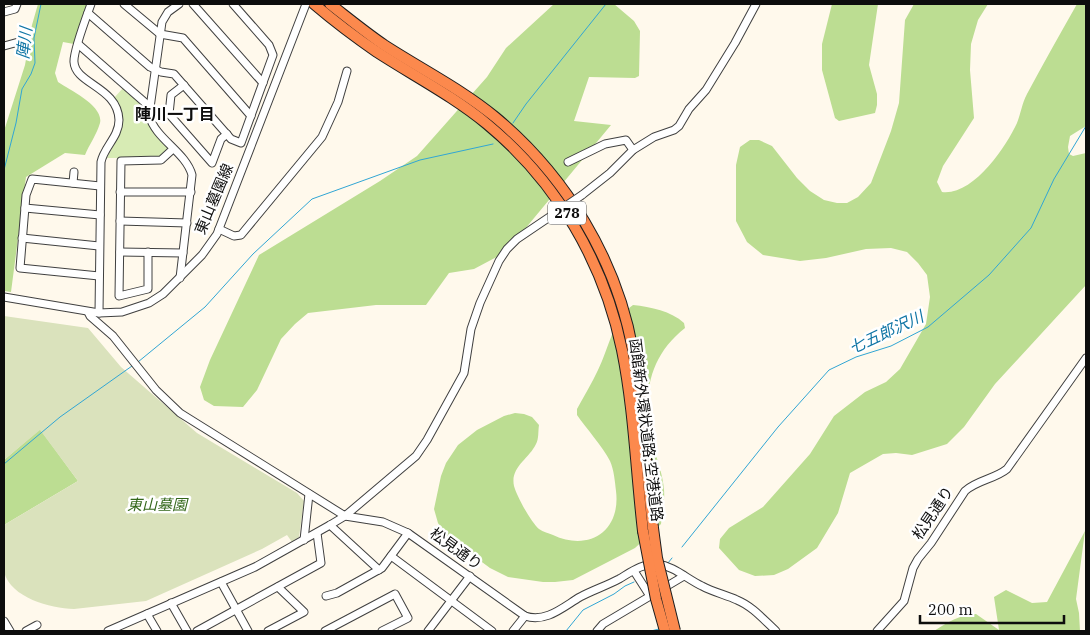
<svg xmlns="http://www.w3.org/2000/svg" width="1090" height="635" viewBox="0 0 1090 635" font-family="'IBM Plex Serif','Noto Sans JP',serif">
  <style>
    .green { fill: #d7ebb4 }
    .forest { fill: #bcdd92 }
    .cemetery { fill: #dae2bc }
    .lines { fill: none; stroke-linecap: round; stroke-linejoin: round }
    .stream { stroke: #31a6d4; stroke-width: 1 }
    .minor-casing { stroke: #404040; stroke-width: 9 }
    .highway-casing { stroke: #1e1e1e; stroke-width: 12 }
    .minor { stroke: #fff; stroke-width: 7 }
    .highway { stroke: #fc894d; stroke-width: 10 }
    .minor-bridge-casing { stroke: #404040; stroke-width: 9; stroke-linecap: butt }
    .highway-bridge-casing { stroke: #1e1e1e; stroke-width: 12; stroke-linecap: butt }
    .minor-bridge { stroke: #fff; stroke-width: 7 }
    .highway-bridge { stroke: #fc894d; stroke-width: 10 }
    .labels { text-anchor: middle; stroke-width: 5; stroke-linejoin: round; paint-order: stroke }
    .shield { fill: #fff; stroke: #565656; stroke-width: 1 }
    .shield-label { font-size: 14px; font-weight: bold; fill: #0d0d0d }
    .street-label { font-size: 15px; fill: #0d0d0d; stroke: #fff }
    .park-label { font-size: 15px; font-style: italic; fill: #33671a; stroke: #fff }
    .water-label { font-size: 16px; font-style: italic; fill: #1075a5; stroke: #fff }
    .neighbourhood-label { font-size: 16px; font-weight: bold; fill: #0d0d0d; stroke: #fff }
  </style>
  <rect width="100%" height="100%" fill="#fff9ec"/>
  <path class="green" d="M123 88 145 107 149 125 168 147 167 151 159 158H107C118 137 129 121 114 98Z"/>
  <g class="forest">
    <path d="M38 4H88L74 44 63 42 55 73 58 82C70 90 104 106 100 123 97 134 89 145 85 155L65 153 26 177 11 292 4 291V131L25 65 32 25Z"/>
    <polygon points="554,4 614,4 634,21 640,31 639,76 635,78 589,77 574,121 611,125 506,252 474,269 449,273 426,305 376,305 308,313 295,324 281,339 257,390 243,407 214,406 204,400 200,387 210,360 259,255 380,181 417,156 487,77 506,48"/>
    <polygon points="832,4 878,4 869,65 877,94 877,105 875,113 839,121 835,118 822,70 822,44"/>
    <path d="M914 4H988L978 20 971 44 970 70 974 118 943 166 937 182 942 192C973 196 1006 147 1017 123 1021 113 1022 103 1027 94 1043 64 1060 34 1077 4H1086V126L1070 136 1068 147 1069 154 1073 156 1086 153V285L995 384 964 427 947 444 912 455 896 453 883 454 850 473 838 513 817 548 788 569 774 575 755 576 739 570 719 548 720 539 729 528 763 507 810 454 834 416 865 392 886 382 900 369 926 324 930 297 927 275 918 263 907 252 891 248 866 249 826 258 800 261 763 255 747 242 736 221V165L740 147 750 140H759L772 146 797 178 810 191 824 200 837 203H847L858 197 871 183 891 131 899 103 905 20Z"/>
    <path d="M633 305C651 307 671 311 684 323L685 328C648 357 642 397 652 442 656 457 663 474 664 490 665 501 662 513 661 524L635 548 573 580 555 582H543L508 577 490 568 444 534 438 523 434 509 441 476 446 463 458 445 477 430 504 416 515 413 524 414 532 417 539 425C538 431 539 439 536 444 529 459 510 467 514 486 517 497 531 522 539 529 543 532 549 533 553 535 589 552 621 531 616 491 615 482 614 470 610 461 603 447 586 428 577 415V409C584 396 592 383 598 370 609 348 613 319 633 305Z"/>
    <polygon points="40,429 78,481 4,525 4,460"/>
    <path d="M1085 531 1076 599 1079 613 1080 631H934C948 622 959 615 976 614L999 630 994 597 1006 590 1032 603 1047 602Z"/>
  </g>
  <path class="cemetery" d="M4 316 88 328 121 367 197 433 297 493 304 501 299 537 292 542 287 535 262 549 146 601 74 609C50 608 11 598 4 572 1 564 4 535 4 525L78 481 40 430 4 460Z"/>
  <g class="lines">
    <g class="stream">
      <polyline points="513,123 526,104 606,4"/>
      <polyline points="4,170 16,123 22,89 31,74 35,63 34,38 41,4"/>
      <polyline points="138,362 205,307 253,254 312,199 420,160 493,144"/>
      <polyline points="4,464 60,417 132,366"/>
      <polyline points="682,547 778,427 829,370 856,357 891,346 928,327 989,275 1031,228 1054,179 1086,126"/>
      <polyline points="668,563 672,558"/>
      <polyline points="566,631 583,610 614,594 625,586 634,582"/>
      <polyline points="651,631 659,629"/>
    </g>
    <g class="minor-casing">
      <g id="minor">
        <path d="M91 4C87 15 73 52 74 62 75 84 118 87 119 120 119 137 104 147 101 162L99 313"/>
        <polyline points="124,4 160,34 183,38 251,116"/>
        <path d="M179 4 168 12 162 22 149 115C155 139 186 152 192 175L180 278"/>
        <polyline points="193,4 263,83"/>
        <polyline points="4,12 15,9 17,4"/>
        <polyline points="88,13 150,67 161,72 174,74 231,139 241,143 273,55 269,45 233,4"/>
        <polyline points="78,44 150,107"/>
        <polyline points="4,46 22,41"/>
        <polyline points="184,85 171,95 169,114 212,163 221,139 227,134"/>
        <polyline points="568,162 605,144 626,140 633,150"/>
        <polyline points="73,183 74,172"/>
        <polyline points="120,192 191,192"/>
        <polyline points="582,195 610,173 633,150 654,137 674,130 679,126 689,109 706,90 735,43 756,4"/>
        <polyline points="25,208 100,215"/>
        <polyline points="120,221 187,223"/>
        <polyline points="219,229 234,236 241,235 322,137 338,102 347,71"/>
        <polyline points="22,238 99,246"/>
        <polyline points="120,252 183,253"/>
        <polyline points="148,252 148,289 119,296 121,161 161,160 173,149"/>
        <polyline points="99,276 20,268 26,195 32,179 100,186"/>
        <polyline points="4,297 99,313 122,312 149,303 163,294 202,255 217,234 306,4"/>
        <polyline points="88,312 90,316 113,336 156,390 180,413 345,516 416,456 427,440 464,373 471,329 480,303 499,261 507,249 517,239 551,216"/>
        <polyline points="330,525 379,570"/>
        <polyline points="304,540 309,494"/>
        <polyline points="391,556 492,631"/>
        <polyline points="634,571 650,596"/>
        <polyline points="221,582 248,631"/>
        <polyline points="326,596 337,593 382,568 408,533"/>
        <polyline points="171,603 187,631"/>
        <polyline points="147,614 157,631"/>
        <polyline points="4,621 10,631"/>
        <polyline points="26,631 37,625"/>
        <path d="M108 631 255 567 330 525 345 516 383 522 408 533 525 616C546 623 563 607 580 597 593 590 606 586 619 579 631 572 643 563 657 564 674 566 687 579 702 586 713 592 726 595 737 600 752 606 764 620 776 631"/>
        <polyline points="197,631 321,563 317,533"/>
        <polyline points="268,631 304,612 278,587"/>
        <polyline points="325,631 395,594 408,618 382,631"/>
        <polyline points="428,631 470,576"/>
        <polyline points="513,631 525,616"/>
        <polyline points="597,631 603,624 684,576"/>
        <path d="M877 631 904 601 913 568 918 559 931 543 965 491C977 480 995 479 1007 469L1086 358"/>
      </g>
    </g>
    <g class="highway-casing">
      <g id="highway">
        <path d="M314 4C334 21 355 37 377 52 414 76 453 96 487 124 557 182 604 262 622 350 634 409 636 471 643 531"/>
        <path d="M330 4C348 18 365 32 384 45 421 69 461 89 495 117 566 176 617 260 633 351 643 409 646 469 653 528"/>
      </g>
    </g>
    <use href="#minor" class="minor"/>
    <use href="#highway" class="highway"/>
    <g class="minor-bridge-casing">
      <polyline id="minor-bridge" points="551,216 582,195"/>
    </g>
    <g class="highway-bridge-casing">
      <g id="highway-bridge">
        <polyline points="653,528 657,558 675,631"/>
        <polyline points="643,531 656,599 665,631"/>
      </g>
    </g>
    <use href="#minor-bridge" class="minor-bridge"/>
    <use href="#highway-bridge" class="highway-bridge"/>
  </g>
  <g class="labels">
    <rect class="shield" x="548" y="201.5" width="38" height="23" rx="4"/>
    <g class="shield-label">
      <text x="567" y="218">278</text>
    </g>
    <g class="street-label">
      <text transform="translate(214 199) rotate(-67)" y="5">東山墓園線</text>
      <text transform="translate(646 430) rotate(83)" y="5">函館新外環状道路;空港道路</text>
      <text transform="translate(933 513) rotate(-56)" y="5">松見通り</text>
      <text transform="translate(456 549) rotate(36)" y="5">松見通り</text>
    </g>
    <g class="park-label">
      <text x="157" y="510">東山墓園</text>
    </g>
    <g class="water-label">
      <text transform="translate(24 43) rotate(-84)" y="6">陣川</text>
      <text transform="translate(886 332) rotate(-25)" y="6">七五郎沢川</text>
    </g>
    <g class="neighbourhood-label">
      <text x="175" y="120">陣川一丁目</text>
    </g>
  </g>
  <rect width="1090" height="635" fill="none" stroke="#0d0d0d" stroke-width="10"/>
  <path d="M920 615v8h144v-8" fill="none" stroke="#0d0d0d" stroke-width="2.5"/>
  <text x="928" y="615" font-size="15" fill="#0d0d0d" stroke="#ffffff" stroke-width="4" paint-order="stroke">200 m</text>
</svg>
